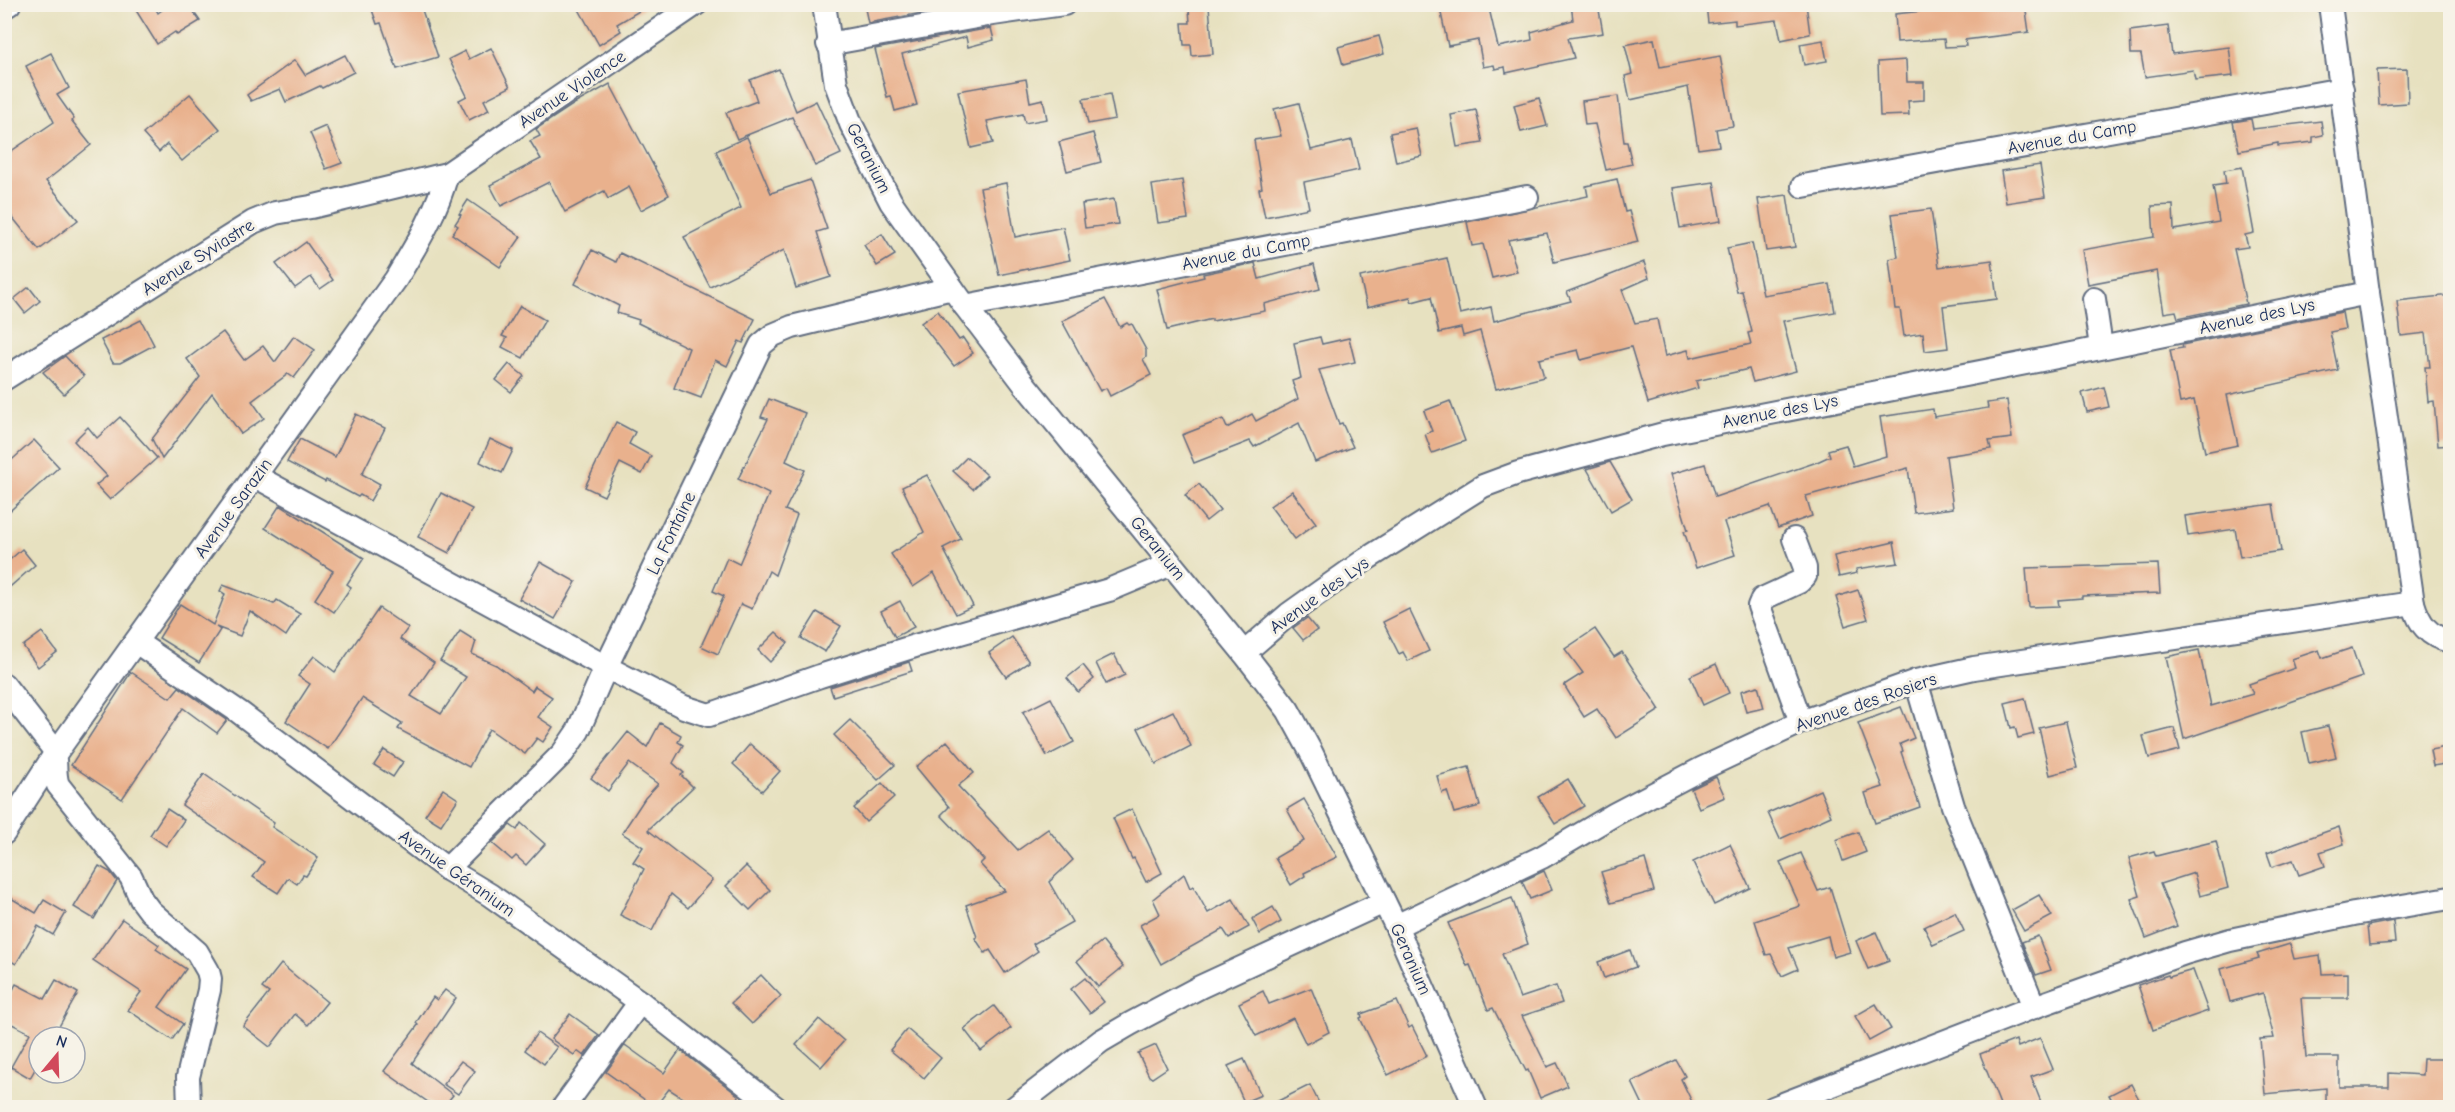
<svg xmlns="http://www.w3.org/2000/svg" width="2455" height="1112" viewBox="0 0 2455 1112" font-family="'Comic Neue',sans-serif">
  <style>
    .building { fill: #e9b18d }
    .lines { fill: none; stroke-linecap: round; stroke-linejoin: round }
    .minor-casing { stroke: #626d80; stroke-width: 26 }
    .minor { stroke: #fff; stroke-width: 22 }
    .labels { text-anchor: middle; stroke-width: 6; stroke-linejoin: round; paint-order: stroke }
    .street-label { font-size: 18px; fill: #1b2f5e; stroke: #f7f3e8 }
  </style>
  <rect width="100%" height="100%" fill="#f7f3e8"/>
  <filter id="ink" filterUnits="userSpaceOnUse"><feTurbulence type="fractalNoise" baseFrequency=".0167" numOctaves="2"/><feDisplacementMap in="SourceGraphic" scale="12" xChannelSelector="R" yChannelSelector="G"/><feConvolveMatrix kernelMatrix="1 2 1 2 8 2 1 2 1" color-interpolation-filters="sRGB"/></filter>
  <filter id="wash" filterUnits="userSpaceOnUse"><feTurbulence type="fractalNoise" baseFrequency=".008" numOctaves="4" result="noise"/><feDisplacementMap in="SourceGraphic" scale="24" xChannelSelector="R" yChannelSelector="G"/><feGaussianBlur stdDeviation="1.35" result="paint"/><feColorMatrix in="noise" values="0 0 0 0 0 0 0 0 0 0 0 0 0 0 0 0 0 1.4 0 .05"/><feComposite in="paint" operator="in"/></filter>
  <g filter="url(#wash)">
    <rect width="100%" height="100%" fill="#e7e1c0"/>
    <g id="blocks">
      <g class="building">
        <polygon points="132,4 153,4 158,13 170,4 188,4 200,21 177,35 175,32 157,44"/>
        <polygon points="370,4 424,4 421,7 438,57 397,69 381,23 377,24"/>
        <polygon points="576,4 651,4 617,24 621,31 599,45"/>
        <polygon points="864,4 970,4 868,23"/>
        <polygon points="1439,4 1488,4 1498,47 1532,40 1531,32 1573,20 1571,4 1598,4 1603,33 1568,38 1574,58 1506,73 1505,67 1495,69 1494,65 1483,67 1478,40 1448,46"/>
        <polygon points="1706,4 1806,4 1810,34 1781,40 1777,20 1735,25 1735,20 1708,23"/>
        <polygon points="1989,4 2025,4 2029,32 1965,40 1966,46 1945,47 1944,39 1897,42 1895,14"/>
        <polygon points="1209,6 1213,54 1192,56 1191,45 1184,45 1182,23 1190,23 1189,8"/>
        <polygon points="2168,26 2172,54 2229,47 2233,76 2195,80 2193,70 2145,77 2141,54 2131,54 2130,31"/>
        <polygon points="991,28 994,40 968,47 966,37 902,54 917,105 895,111 891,96 887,97 875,49"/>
        <polygon points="1379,36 1384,54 1343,65 1338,47"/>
        <polygon points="1654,39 1660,67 1720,56 1733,126 1716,129 1719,146 1698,149 1688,87 1630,100 1625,76 1632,74 1625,45"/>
        <polygon points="1823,40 1827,61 1804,65 1800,44"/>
        <polygon points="491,48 510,87 484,100 489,110 469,120 459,100 467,96 449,59 465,51 469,59"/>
        <polygon points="51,53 69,88 57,95 74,119 72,121 91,145 46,181 78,220 39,250 4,207 4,156 54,122 26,66"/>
        <polygon points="345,55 354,72 322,88 320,86 286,102 280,89 251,101 247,95 295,60 305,75"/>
        <polygon points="1906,60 1907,82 1924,82 1924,100 1908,101 1909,115 1880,116 1878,62"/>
        <polygon points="779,69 796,111 816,101 841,154 815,166 792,117 737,139 726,113 757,101 750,80"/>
        <polygon points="2407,69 2408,103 2379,105 2377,70"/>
        <polygon points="1026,79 1030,102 1043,99 1047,119 1025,123 1023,114 987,121 993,143 971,148 958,91"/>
        <polygon points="610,84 669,195 641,210 629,187 608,199 604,191 565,212 549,182 501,206 490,185 541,159 530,141 540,136 536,129 574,104"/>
        <polygon points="190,94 220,129 182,161 167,144 159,152 143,134"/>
        <polygon points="1110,94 1115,119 1088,124 1083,99"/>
        <polygon points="1618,96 1624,142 1627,142 1632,164 1606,170 1595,124 1585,125 1582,101"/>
        <polygon points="1539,98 1547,126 1521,132 1514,105"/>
        <polygon points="1299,103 1311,150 1352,140 1359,170 1304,182 1309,208 1265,217 1259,189 1262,188 1254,140 1281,136 1274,109"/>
        <polygon points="1476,110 1483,143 1457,147 1451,115"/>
        <polygon points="2251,119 2253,129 2321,121 2323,135 2313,137 2313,142 2278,146 2278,143 2239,151 2233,122"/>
        <polygon points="326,126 342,163 326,169 310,133"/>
        <polygon points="1416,128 1422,156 1396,162 1390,133"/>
        <polygon points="1093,133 1101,162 1067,171 1059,142"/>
        <polygon points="747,137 771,193 810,180 827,229 817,232 831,277 796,288 784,250 710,287 684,237 741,208 716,151"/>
        <polygon points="2040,165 2045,197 2006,203 2001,171"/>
        <polygon points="2242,167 2254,233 2245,235 2248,247 2234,249 2246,304 2178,318 2176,311 2164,313 2157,271 2088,284 2082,250 2154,237 2152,206 2173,205 2174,230 2219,222 2213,186 2226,184 2224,170"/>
        <polygon points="1617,179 1625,212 1629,211 1638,242 1554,262 1547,233 1508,240 1517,272 1492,278 1483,244 1472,246 1467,222 1588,196 1586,186"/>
        <polygon points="1182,180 1188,219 1158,223 1152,185"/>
        <polygon points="1714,182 1721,221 1680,228 1673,188"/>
        <polygon points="1006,183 1015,237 1063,227 1070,260 999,275 980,188"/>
        <polygon points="1787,195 1795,247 1766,251 1758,199"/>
        <polygon points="1114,199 1118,224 1085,228 1082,204"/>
        <polygon points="468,200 521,237 500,267 452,234 458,226 455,224 461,215 459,214"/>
        <polygon points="1931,209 1939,267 1992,260 1997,299 1943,306 1948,348 1925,351 1923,333 1904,336 1900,309 1895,309 1889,259 1898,257 1892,214"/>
        <polygon points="882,234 895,255 877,266 864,245"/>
        <polygon points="306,242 333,280 320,289 311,277 295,288 276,264"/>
        <polygon points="1752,243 1763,295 1830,284 1835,312 1783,321 1796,371 1753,382 1749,369 1696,381 1698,388 1648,403 1631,347 1581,360 1578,350 1539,359 1544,377 1496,389 1480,331 1463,336 1461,328 1439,333 1431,297 1412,302 1410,297 1367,307 1360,277 1447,258 1460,314 1491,307 1494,321 1571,301 1567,292 1644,262 1649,278 1622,290 1635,323 1657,319 1665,356 1688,350 1690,358 1751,344 1748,333 1752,332 1742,291 1737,292 1727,248"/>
        <polygon points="592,250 616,262 620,253 755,319 743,343 739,341 727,366 715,360 701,398 674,388 689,348 638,323 639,320 617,313 619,306 575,284"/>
        <polygon points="1255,263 1259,279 1314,264 1320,289 1264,304 1265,311 1212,321 1212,319 1167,330 1157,289 1204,277 1203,274"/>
        <polygon points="29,287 40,301 25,313 14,299"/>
        <polygon points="2451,295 2451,445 2438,446 2434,401 2428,402 2425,367 2430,367 2426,333 2401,336 2397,301"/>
        <polygon points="1105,299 1120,327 1127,323 1129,325 1132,324 1146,350 1146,357 1143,359 1151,375 1110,396 1106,388 1100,391 1062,321"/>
        <polygon points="520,306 545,320 523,358 502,347 507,338 502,336"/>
        <polygon points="938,311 959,340 963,338 973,353 954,366 921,323"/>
        <polygon points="2342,312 2345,329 2330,332 2338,370 2227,395 2238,445 2205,452 2194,400 2180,403 2170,350 2183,348 2182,345"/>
        <polygon points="141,320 154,345 120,363 113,363 101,340"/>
        <polygon points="223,332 244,360 263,346 275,362 294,336 315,350 294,378 288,374 252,401 264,418 241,434 212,393 162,459 152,439 200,377 187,359"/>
        <polygon points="1320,337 1322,344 1349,338 1355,362 1319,370 1339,424 1342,423 1353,447 1315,462 1299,423 1254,447 1250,441 1194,463 1182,435 1223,419 1227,428 1252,414 1256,421 1298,399 1292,381 1301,378 1294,343"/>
        <polygon points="65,356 84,376 64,394 43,372"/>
        <polygon points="509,364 524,376 511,392 496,380"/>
        <polygon points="2104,387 2109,407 2087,412 2082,393"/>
        <polygon points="769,399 805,413 786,461 805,470 785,510 797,515 775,575 769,571 752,609 741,604 718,654 701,646 724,596 713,591 727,558 739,564 769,494 738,479 768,419 761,417"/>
        <polygon points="2007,400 2012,438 1989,441 1991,449 1946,456 1953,508 1914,513 1908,468 1806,496 1812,516 1778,528 1770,506 1724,522 1735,555 1696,568 1684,531 1688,530 1671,474 1705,464 1715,497 1817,462 1830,456 1828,450 1846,445 1853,466 1886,456 1880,417 1933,409 1934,417 1988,408 1987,403"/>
        <polygon points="1450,401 1465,441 1432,453 1425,434 1432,431 1424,411"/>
        <polygon points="356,414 385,428 362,474 380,484 370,501 360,495 358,497 326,480 325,482 287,462 300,439 335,457"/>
        <polygon points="120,417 157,458 110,500 96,485 107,476 74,441 88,427 97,438"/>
        <polygon points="616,422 635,432 629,444 651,456 642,474 620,463 604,496 585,487"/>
        <polygon points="490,439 513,450 502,473 480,462"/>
        <polygon points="34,440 59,467 4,516 4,467"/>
        <polygon points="967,457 987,475 973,489 953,471"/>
        <polygon points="1610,462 1632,499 1611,511 1587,469"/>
        <polygon points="927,475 961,539 943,548 973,606 956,614 934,573 913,587 891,554 924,532 902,487"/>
        <polygon points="1199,484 1220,510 1206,521 1185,495"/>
        <polygon points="1292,491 1316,523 1295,539 1270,506"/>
        <polygon points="441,493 472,509 449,553 418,537"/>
        <polygon points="2273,504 2281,551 2240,557 2235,529 2188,536 2185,516"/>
        <polygon points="280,505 364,558 347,584 351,587 334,612 315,599 333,571 265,528"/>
        <polygon points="1894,542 1898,563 1856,569 1857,573 1839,577 1834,556"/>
        <polygon points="22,549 35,565 4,592 4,565"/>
        <polygon points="540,562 576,582 555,619 519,599"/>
        <polygon points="2158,564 2160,593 2082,596 2082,598 2058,600 2059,606 2029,607 2026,568"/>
        <polygon points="223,585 274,604 277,600 300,614 286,636 250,611 240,636 216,627 220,630 199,663 159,638 180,604 213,625 225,594 220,591"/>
        <polygon points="1858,590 1868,619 1845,626 1836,597"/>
        <polygon points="900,601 914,627 895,637 881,611"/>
        <polygon points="379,608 408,628 400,639 434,663 411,696 441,714 466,677 440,661 460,631 476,641 472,654 496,665 532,691 535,686 552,697 538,717 553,727 543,742 537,738 525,754 489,729 469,767 398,729 402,723 362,698 328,749 286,721 310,684 298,676 314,656 335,672"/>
        <polygon points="1409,609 1429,651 1408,661 1403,652 1399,654 1383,622"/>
        <polygon points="817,612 841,626 825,652 801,638"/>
        <polygon points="1307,618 1317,630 1303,640 1293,628"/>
        <polygon points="1595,629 1614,657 1622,652 1660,710 1616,738 1597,709 1584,717 1564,685 1583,673 1565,649"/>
        <polygon points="42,632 57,652 38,667 23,646"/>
        <polygon points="776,632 788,643 770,662 758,650"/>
        <polygon points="1012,637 1029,662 1006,677 989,653"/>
        <polygon points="2352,648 2362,677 2184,739 2166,657 2199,650 2211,706 2253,694 2249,684 2295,668 2292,659 2319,650 2322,658"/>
        <polygon points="1114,654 1125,675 1106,684 1096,663"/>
        <polygon points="909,662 912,671 833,696 830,687"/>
        <polygon points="1716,664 1729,693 1703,705 1690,676"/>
        <polygon points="1083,665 1094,679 1078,692 1067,678"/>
        <polygon points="131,672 170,698 179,687 227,720 217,733 183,708 122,799 71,765"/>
        <polygon points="1758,686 1764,708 1746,712 1741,691"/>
        <polygon points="1051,698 1074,742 1047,756 1023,712"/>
        <polygon points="2025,698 2034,734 2018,738 2015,727 2011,728 2005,703"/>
        <polygon points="1901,707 1914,738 1900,744 1903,751 1901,752 1920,807 1875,823 1865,793 1883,787 1858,723"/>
        <polygon points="1173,711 1191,746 1156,764 1138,728"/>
        <polygon points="850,720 895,765 878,780 834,735"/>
        <polygon points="2066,722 2077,768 2050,775 2039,728"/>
        <polygon points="660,723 681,735 678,742 683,745 673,763 684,773 681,775 693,787 648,830 712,880 688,908 671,894 652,931 620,915 644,869 633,862 643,847 622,833 645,798 658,784 629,763 608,791 591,778 628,732 647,747"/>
        <polygon points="2328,726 2336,757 2309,763 2302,732"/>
        <polygon points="2174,728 2180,750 2149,758 2143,736"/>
        <polygon points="947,741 974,773 958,786 1018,850 1048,829 1073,860 1049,882 1072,922 1033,944 1038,951 1005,973 990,950 985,953 975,938 977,937 966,905 1005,891 980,864 984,860 941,815 949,807 916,767"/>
        <polygon points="750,744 780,771 762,791 733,764"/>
        <polygon points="2451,746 2451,763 2433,766 2430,750"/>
        <polygon points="384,750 403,762 393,777 374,765"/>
        <polygon points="1469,767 1480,806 1454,813 1447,791 1442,793 1437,776"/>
        <polygon points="204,774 274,823 272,827 318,858 306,876 303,875 297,884 288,878 278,893 253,877 264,862 182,805"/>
        <polygon points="1716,777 1725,797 1699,808 1691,789"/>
        <polygon points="1568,779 1584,806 1555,824 1538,797"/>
        <polygon points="882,783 894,797 866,822 854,808"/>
        <polygon points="443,789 458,799 441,825 425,815"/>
        <polygon points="1820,790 1831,816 1780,839 1768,813"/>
        <polygon points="1304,799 1337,857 1304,873 1305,876 1291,885 1275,858 1304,841 1287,809"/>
        <polygon points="167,809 184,820 166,846 150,835"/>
        <polygon points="1132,809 1162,873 1146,882 1134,858 1132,859 1113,818"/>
        <polygon points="521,823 545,844 526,865 516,856 512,860 492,843 510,825 517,830"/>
        <polygon points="2339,827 2344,844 2320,852 2325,866 2299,875 2293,860 2272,867 2267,853"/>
        <polygon points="1858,832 1866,852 1843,861 1836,840"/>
        <polygon points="2216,841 2228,888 2200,896 2194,873 2160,884 2177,926 2146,938 2131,899 2140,896 2129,858 2154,851 2156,856"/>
        <polygon points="1730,844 1750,888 1714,905 1693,862"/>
        <polygon points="1801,853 1818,891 1830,887 1850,952 1833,957 1828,936 1789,948 1798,969 1782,976 1771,954 1766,955 1755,921 1800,906 1780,862"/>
        <polygon points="1645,859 1654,891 1611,903 1601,872"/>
        <polygon points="99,866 110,872 117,881 94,919 74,907"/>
        <polygon points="746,866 770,890 750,910 726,886"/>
        <polygon points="1544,871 1552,890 1530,899 1522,881"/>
        <polygon points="1184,874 1190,888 1193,886 1208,913 1233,899 1249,927 1229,938 1223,929 1161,964 1140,925 1160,914 1153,899"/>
        <polygon points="4,894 36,913 44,900 66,913 53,935 38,926 16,964 4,957"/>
        <polygon points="2039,895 2052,916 2024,931 2012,910"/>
        <polygon points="1512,898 1528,944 1502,954 1520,998 1556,986 1562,1003 1522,1016 1547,1067 1557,1063 1568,1086 1540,1098 1528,1070 1526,1071 1493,1008 1488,1010 1470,965 1467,966 1448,923"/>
        <polygon points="1273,907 1281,922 1260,934 1252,919"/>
        <polygon points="1955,912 1964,931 1933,945 1924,927"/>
        <polygon points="122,919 159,945 156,949 186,969 159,1007 183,1024 172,1040 128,1010 141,992 93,960"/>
        <polygon points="2393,921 2395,943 2369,945 2367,926"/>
        <polygon points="1876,932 1889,961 1868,969 1856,941"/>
        <polygon points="2038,936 2051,970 2036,975 2022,942"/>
        <polygon points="1102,941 1123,967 1098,987 1077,961"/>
        <polygon points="2290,944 2294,959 2320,955 2322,974 2348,973 2348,998 2301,998 2306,1057 2339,1057 2339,1087 2389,1087 2389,1073 2422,1075 2423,1059 2446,1059 2445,1076 2451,1076 2451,1107 2384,1105 2384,1107 2326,1107 2326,1088 2265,1094 2260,1039 2274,1038 2263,993 2230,1002 2221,969 2259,958 2257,954"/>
        <polygon points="1630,950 1636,967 1604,978 1598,962"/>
        <polygon points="281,964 327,1002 308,1025 295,1014 270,1047 243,1026 269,993 262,988"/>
        <polygon points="2193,970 2208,1011 2153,1030 2138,985 2168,975 2169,977"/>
        <polygon points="761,975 781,996 752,1024 731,1003"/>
        <polygon points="1085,978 1104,1002 1090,1013 1071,989"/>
        <polygon points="56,980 78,993 53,1037 39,1037 39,1062 30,1078 11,1067 30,1033 4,1020 4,1007 16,984 45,999"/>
        <polygon points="1311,988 1329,1032 1306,1044 1293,1018 1256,1036 1239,1003 1263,991 1269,1004"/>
        <polygon points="445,990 456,998 412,1063 453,1095 443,1107 435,1107 384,1071 418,1025 416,1023 433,997 437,1000"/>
        <polygon points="1397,1001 1409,1028 1412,1026 1427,1056 1388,1075 1360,1018 1362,1017 1361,1014"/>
        <polygon points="1876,1004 1891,1029 1869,1041 1855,1016"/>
        <polygon points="994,1006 1011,1028 981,1051 964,1029"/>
        <polygon points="570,1014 599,1035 584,1056 577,1051 574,1055 551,1039"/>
        <polygon points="819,1019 844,1041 821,1067 796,1045"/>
        <polygon points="907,1029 941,1058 924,1078 890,1050"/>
        <polygon points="537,1033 557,1047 544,1064 525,1050"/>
        <polygon points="2040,1038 2053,1069 2031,1077 2043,1107 2001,1107 1980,1054 2016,1040 2018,1047"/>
        <polygon points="625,1045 664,1073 680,1050 739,1096 732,1107 697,1107 669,1089 655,1107 606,1072"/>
        <polygon points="1156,1045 1167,1068 1152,1078 1149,1076 1138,1053"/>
        <polygon points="1244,1059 1261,1095 1244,1102 1228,1066"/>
        <polygon points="1676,1060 1685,1076 1681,1079 1692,1102 1679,1107 1644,1107 1632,1082"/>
        <polygon points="461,1061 475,1071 458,1094 443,1084"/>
        <polygon points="2131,1084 2143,1107 2116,1107 2109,1095"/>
        <polygon points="1310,1085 1321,1107 1266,1107"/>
      </g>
    </g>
  </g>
  <g filter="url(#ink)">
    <use href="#blocks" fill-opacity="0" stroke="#626d80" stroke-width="1.5"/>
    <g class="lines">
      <g class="minor-casing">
        <g id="minor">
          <polyline points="824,4 836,84 851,124 891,202 965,306 1025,385 1244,653 1288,710 1311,752 1396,926 1476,1108"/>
          <path d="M2330 4 2368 293 2413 603C2419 623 2428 637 2450 641"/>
          <polyline points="4,7 9,4"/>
          <polyline points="828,44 993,14 1064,4"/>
          <polyline points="1803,186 2342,89"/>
          <polyline points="2094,299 2101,347"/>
          <polyline points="965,306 1527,197"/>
          <polyline points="4,379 253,222 275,213 311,207 447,174 696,4"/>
          <polyline points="255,476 606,667 684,707 709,715 820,676 915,646 1109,590 1171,564"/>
          <polyline points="1794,539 1805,568 1805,576 1799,582 1762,599 1759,606 1801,722"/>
          <polyline points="136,642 239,712 447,869 490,895 640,1002 776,1108"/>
          <polyline points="1244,653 1289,614 1365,560 1483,486 1518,473 1663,434 2062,356 2368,293"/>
          <polyline points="1916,681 1953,806 2034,1007"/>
          <path d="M4 685 52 747C58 760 53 773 58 785L131 877 141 899 150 911 197 952 208 971 210 979 209 990 188 1077 189 1108"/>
          <path d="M4 833 55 754 396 279C417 244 436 214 447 174"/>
          <polyline points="447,869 563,753 578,731 606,667 761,345 773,335 792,327 952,288"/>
          <polyline points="1396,926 1542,857 1615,814 1701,769 1801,722 1916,681 1974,668 2413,603"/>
          <polyline points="563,1108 640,1002"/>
          <polyline points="1014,1108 1101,1041 1130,1024 1200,987 1384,902"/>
          <polyline points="1773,1108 2034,1007 2185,953 2230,940 2354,914 2450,898"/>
        </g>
      </g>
      <use href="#minor" class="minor"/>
    </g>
  </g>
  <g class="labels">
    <g class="street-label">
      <text transform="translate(572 89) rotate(-34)" y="6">Avenue Violence</text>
      <text transform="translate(2072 137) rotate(-10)" y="6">Avenue du Camp</text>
      <text transform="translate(869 158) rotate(63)" y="6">Geranium</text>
      <text transform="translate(1246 252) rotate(-11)" y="6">Avenue du Camp</text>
      <text transform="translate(198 257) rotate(-32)" y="6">Avenue Syviastre</text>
      <text transform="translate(2257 316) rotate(-12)" y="6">Avenue des Lys</text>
      <text transform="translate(1780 411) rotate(-11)" y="6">Avenue des Lys</text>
      <text transform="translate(233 508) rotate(-54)" y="6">Avenue Sarazin</text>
      <text transform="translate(671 533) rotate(-64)" y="6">La Fontaine</text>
      <text transform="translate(1158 548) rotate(51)" y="6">Geranium</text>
      <text transform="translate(1319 595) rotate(-36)" y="6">Avenue des Lys</text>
      <text transform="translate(1866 702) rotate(-19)" y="6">Avenue des Rosiers</text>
      <text transform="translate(457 873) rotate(35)" y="6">Avenue Géranium</text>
      <text transform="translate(1411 959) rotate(66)" y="6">Geranium</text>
    </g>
  </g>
  <rect width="2455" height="1112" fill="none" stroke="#f7f3e8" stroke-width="24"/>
  <g transform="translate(57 1055) rotate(19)"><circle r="28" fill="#f7f3e8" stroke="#9fa5b1" stroke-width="1.5"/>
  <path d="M0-4.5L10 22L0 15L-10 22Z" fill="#d1495b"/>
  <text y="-9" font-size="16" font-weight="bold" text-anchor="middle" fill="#1b2f5e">N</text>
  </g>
</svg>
